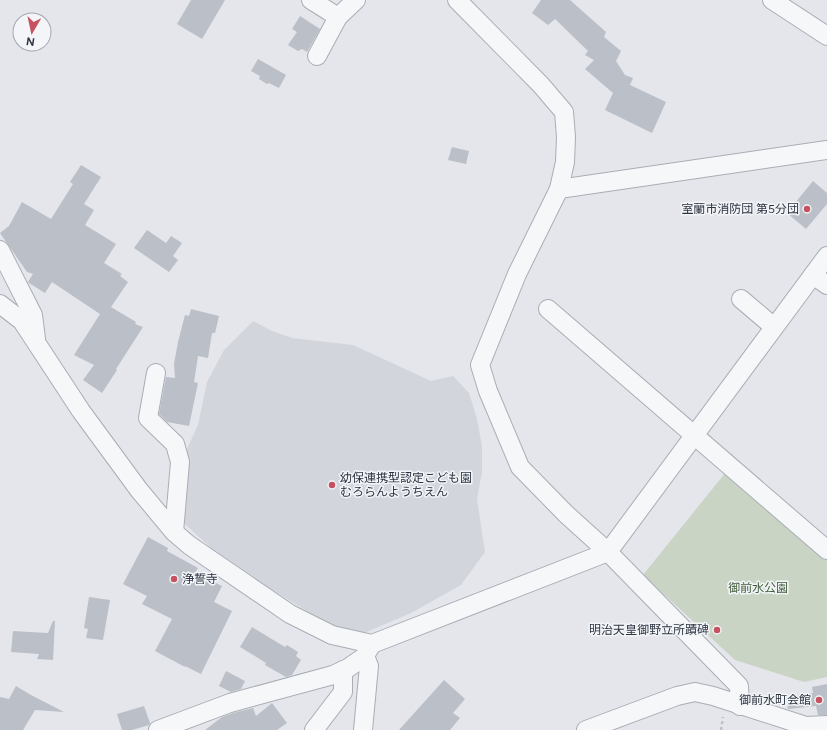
<svg xmlns="http://www.w3.org/2000/svg" width="827" height="730" viewBox="0 0 827 730" font-family="Figtree,'Noto Sans JP',sans-serif">
  <style>
    .built { fill: #d2d5dc }
    .green { fill: #c9d4c5 }
    .building { fill: #bbbfc7 }
    .lines { fill: none; stroke-linecap: round; stroke-linejoin: round }
    .street-casing { stroke: #a9adb5; stroke-width: 20 }
    .path { stroke: #bdc0c6; stroke-width: 2.5; stroke-dasharray: 3 3; stroke-linecap: butt }
    .street { stroke: #f6f7f9; stroke-width: 18 }
    .poi-dot { fill: #c65261; stroke: #f3f5f8; stroke-width: 1.5 }
    .labels { text-anchor: middle; stroke-width: 3; stroke-linejoin: round; paint-order: stroke }
    .poi-label { font-size: 12px; fill: #2c3442; stroke: #f3f5f8; text-anchor: end }
    .park-label { font-size: 12px; fill: #405d3b; stroke: #f3f5f8 }
  </style>
  <rect width="100%" height="100%" fill="#e4e6eb"/>
  <polygon class="built" points="253,321 272,331 292,338 353,345 431,381 453,376 469,393 477,419 482,446 482,472 477,499 485,552 461,585 411,613 362,634 328,624 245,573 211,548 184,523 186,451 198,425 207,382 224,350"/>
  <polygon class="green" points="726,472 827,559 827,677 804,682 735,660 643,575"/>
  <g class="building">
    <polygon points="191,0 225,0 202,39 177,24"/>
    <polygon points="541,0 570,0 606,32 604,37 621,51 616,61 625,75 633,78 630,85 666,102 652,133 605,110 613,93 585,69 594,60 585,55 588,51 555,19 548,25 532,13"/>
    <polygon points="300,16 320,29 307,52 302,49 298,51 288,45 297,32 292,29"/>
    <polygon points="258,59 286,75 279,88 269,83 267,84 259,79 260,76 251,71"/>
    <polygon points="452,147 469,151 466,164 448,160"/>
    <polygon points="81,165 101,177 84,204 94,210 85,225 116,244 104,263 122,274 120,276 128,282 111,307 136,322 135,324 143,327 116,369 117,370 102,393 83,380 94,365 74,355 100,314 52,282 45,293 29,283 28,282 33,274 27,272 0,233 9,226 22,202 51,219 73,184 70,182"/>
    <polygon points="813,181 827,193 827,204 806,229 787,213"/>
    <polygon points="147,230 166,243 171,236 182,243 173,256 178,260 169,272 134,248"/>
    <polygon points="191,309 219,316 215,333 212,333 208,358 198,356 194,382 198,383 189,426 167,422 159,414 166,377 175,378 174,364 178,342 185,315 189,316"/>
    <polygon points="148,537 168,548 167,551 198,568 195,573 222,586 214,602 232,611 201,674 185,666 185,667 155,651 172,619 142,604 147,596 123,584"/>
    <polygon points="89,597 110,600 103,640 86,638 88,629 84,628"/>
    <polygon points="53,621 55,621 53,660 37,659 39,654 11,652 13,631 48,633"/>
    <polygon points="252,627 285,647 287,645 298,652 296,656 301,660 292,675 286,677 265,665 266,663 240,647"/>
    <polygon points="226,671 245,681 241,689 231,692 219,686"/>
    <polygon points="444,680 465,699 453,713 460,718 450,730 399,730"/>
    <polygon points="827,684 827,715 818,715 816,706 788,709 786,698 813,693 812,687"/>
    <polygon points="16,686 31,695 64,712 35,710 23,730 0,730 0,697 9,699"/>
    <polygon points="272,703 287,723 277,730 205,730 222,717 233,713 253,708 256,716"/>
    <polygon points="144,706 150,723 149,725 132,730 122,730 117,714"/>
  </g>
  <g class="lines">
    <g class="street-casing">
      <g id="street">
        <polyline points="311,0 338,17 356,0"/>
        <polyline points="457,0 541,85 564,112 566,137 565,162 559,189 517,274 480,365 488,391 520,467 566,514 608,552 739,686 740,706"/>
        <polyline points="772,0 827,36"/>
        <polyline points="317,56 338,17"/>
        <polyline points="559,189 827,150"/>
        <polyline points="0,250 33,315 36,339"/>
        <polyline points="813,275 827,285"/>
        <polyline points="741,299 774,327"/>
        <polyline points="0,304 22,321 81,411 139,490 174,532 189,545 290,614 332,635 372,644 608,552 827,256"/>
        <polyline points="548,309 827,550"/>
        <polyline points="156,373 148,418 175,444 180,462 174,532"/>
        <polyline points="158,730 230,703 333,675 348,668 364,657 372,644"/>
        <polyline points="314,730 343,692 343,670"/>
        <polyline points="363,730 369,666 365,656"/>
        <polyline points="586,730 677,696 695,692 713,696 806,726 827,725"/>
      </g>
    </g>
    <polyline class="path" points="721,730 723,717"/>
    <use href="#street" class="street"/>
  </g>
  <g class="poi-dot">
    <circle cx="807" cy="209" r="4"/>
    <circle cx="332" cy="485" r="4"/>
    <circle cx="174" cy="579" r="4"/>
    <circle cx="717" cy="630" r="4"/>
    <circle cx="819" cy="700" r="4"/>
  </g>
  <g class="labels">
    <g class="poi-label">
      <text x="799" y="213">室蘭市消防団 第5分団</text>
      <text x="340" y="482" text-anchor="start">幼保連携型認定こども園<tspan x="340" dy="14">むろらんようちえん</tspan></text>
      <text x="182" y="583" text-anchor="start">浄誓寺</text>
      <text x="709" y="634">明治天皇御野立所蹟碑</text>
      <text x="811" y="704">御前水町会館</text>
    </g>
    <g class="park-label">
      <text x="758" y="592">御前水公園</text>
    </g>
  </g>
  <g transform="translate(32 32) rotate(189)"><circle r="19" fill="#f3f5f8" stroke="#a3a8af"/>
  <path d="M0-3L7 15L0 10L-7 15Z" fill="#c65261"/>
  <text y="-6" font-size="11" font-weight="bold" text-anchor="middle" fill="#2c3442">N</text>
  </g>
</svg>
